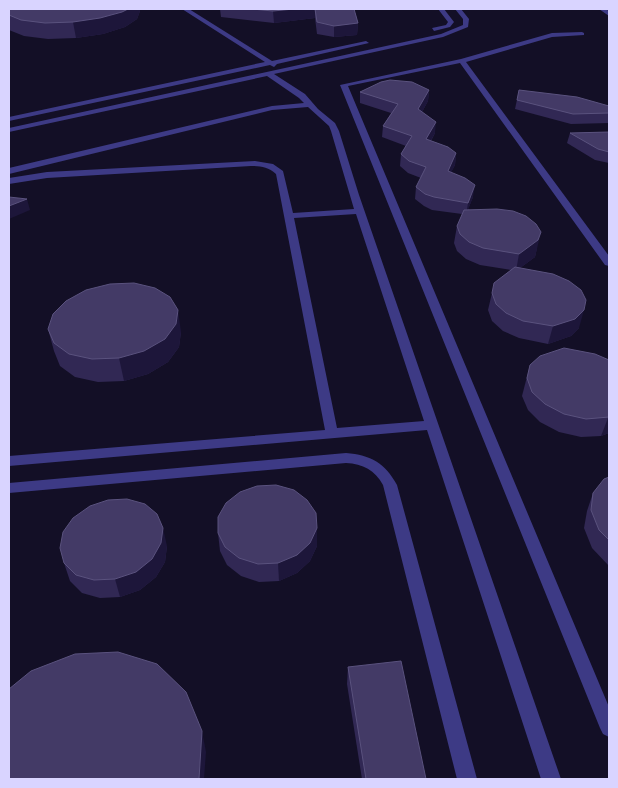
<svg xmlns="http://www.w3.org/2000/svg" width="618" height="788" viewBox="0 0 618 788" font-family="'Roboto Condensed',sans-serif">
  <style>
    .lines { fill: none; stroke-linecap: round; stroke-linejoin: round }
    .minor { fill: #3d3a85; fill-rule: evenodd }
    .wall { fill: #312854 }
    .shaded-wall { fill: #1d163a }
    .building { fill: #433a66; stroke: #5a527e }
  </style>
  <rect width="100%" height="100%" fill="#130f26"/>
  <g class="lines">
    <g class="minor">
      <polygon points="182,9 189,9 272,61 366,41 369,43 277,64 274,67 270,65 9,121 9,117 265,62"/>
      <polygon points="438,9 444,9 454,22 450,27 434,31 432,28 446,25 448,22"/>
      <path d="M455 9H461L469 19 468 27 443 37 274 74 305 94 318 109 335 123 339 131 359 195 561 779H541L427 430 9 466V456L325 430 276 174C268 167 261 166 251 166L47 178 9 184V178L47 172 255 161 273 164 283 171 293 213 354 209 331 131 329 126 308 107 272 110 9 174V168L272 106 304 103 299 98 267 76 9 132V128L441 34 463 25V19ZM356 214 424 421 337 428 294 218Z"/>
      <polygon points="599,9 605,9 609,11 609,16"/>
      <polygon points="582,32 584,33 584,35 552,37 466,62 609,256 609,266 605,265 460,63 348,86 609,707 609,737 603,734 600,728 340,85 461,59 552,33"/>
      <path d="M346 453C371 455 385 463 397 485L477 779H457L383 485C375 470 363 464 346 463L9 493V483Z"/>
    </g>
  </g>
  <g class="wall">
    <polygon points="9,9 140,11 137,19 125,27 103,34 76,38 48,39 24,36 9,30"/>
    <polygon points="220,9 355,9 354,9 358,23 357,35 334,37 317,34 315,18 274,23 221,17"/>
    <polygon points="429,90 428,101 422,112 435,133 431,141 456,153 455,165 451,172 473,197 468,209 537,248 535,257 520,268 579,328 571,336 548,344 519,338 503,331 492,321 488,310 492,293 511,270 480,265 466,259 457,251 454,243 457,226 462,214 432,210 424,206 415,199 416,187 421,178 408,173 400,166 401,154 406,146 382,137 383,126 391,113 360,103 360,92"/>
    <polygon points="519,90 609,106 609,123 571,124 515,109"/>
    <polygon points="609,132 609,163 595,160 567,143 570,133"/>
    <polygon points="48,329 181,332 179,347 168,362 148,374 124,381 98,382 75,377 60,366 54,351"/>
    <polygon points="609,360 609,433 601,436 581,437 559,432 540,422 528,410 522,396 530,365"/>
    <polygon points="609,477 609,566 592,548 584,528 587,511 593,493"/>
    <polygon points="317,528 317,546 310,561 297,573 279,581 259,582 241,576 227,565 220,551 218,533"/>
    <polygon points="167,546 165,562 156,577 140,590 120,597 100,598 82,593 70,581 64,563"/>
    <polygon points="348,667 426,779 362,779 347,684"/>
  </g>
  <g class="shaded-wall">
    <polygon points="128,9 140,9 140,11 137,19 125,27 103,34 76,38 73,22"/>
    <polygon points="294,9 315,9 315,18 274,23 273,11"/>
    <polygon points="358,23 357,35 334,37 334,26"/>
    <polygon points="429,90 428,101 417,121 418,109"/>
    <polygon points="436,122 435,133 425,151 426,139"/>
    <polygon points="456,153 455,165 446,183 448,171"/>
    <polygon points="475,185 473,197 466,215 468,203"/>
    <polygon points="27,199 30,210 9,219 9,206"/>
    <polygon points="541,232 535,257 516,271 519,254"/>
    <polygon points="178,310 181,332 179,347 168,362 148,374 124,381 119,358"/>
    <polygon points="584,310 579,328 571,336 548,344 553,326"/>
    <polygon points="609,417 609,433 601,436 608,418"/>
    <polygon points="163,528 167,546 165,562 156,577 140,590 120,597 115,579"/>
    <polygon points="317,528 317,546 310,561 297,573 279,581 278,563"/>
    <polygon points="202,731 206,752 204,779 199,779"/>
  </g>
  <g class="building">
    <polygon points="9,9 128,9 122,12 100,18 73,22 45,23 21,20 9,15"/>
    <polygon points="252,9 294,9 273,11"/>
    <polygon points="315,9 354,9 358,23 334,26 317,22"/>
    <polygon points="390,80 412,82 429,90 418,109 436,122 426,139 448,147 456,153 448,171 465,178 475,185 468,203 434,197 425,194 416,187 426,167 409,161 401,154 412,136 383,126 398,104 360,92 381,82"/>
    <polygon points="519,90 577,97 609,106 609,113 573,114 517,100"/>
    <polygon points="609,132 609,152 598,149 570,133"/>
    <polygon points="9,197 27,199 9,206"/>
    <polygon points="497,209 513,211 526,216 536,224 541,232 538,240 519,254 483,248 469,242 460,234 457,226 464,210"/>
    <polygon points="515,267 553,274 569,281 581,290 586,300 584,310 575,319 553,326 523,321 506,313 496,304 492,293 494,283"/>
    <polygon points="134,283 155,288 170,297 178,310 176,324 165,339 144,351 119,358 92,359 69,354 54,343 48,329 53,314 66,301 86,290 110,284"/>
    <polygon points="564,348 595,354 609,360 609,417 586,419 564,414 545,404 532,392 527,378 530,365 540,356"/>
    <polygon points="609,477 609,540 599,530 591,510 593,493 604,479"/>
    <polygon points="276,485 294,490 307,500 316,513 317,528 310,543 297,555 278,563 258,564 239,558 225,547 218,533 218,517 226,503 240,492 257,486"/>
    <polygon points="127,499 145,504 157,514 163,528 161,543 152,559 136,572 115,579 94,580 76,575 64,563 60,548 63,532 73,518 90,506 108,500"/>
    <polygon points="118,652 157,664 186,692 202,731 199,779 9,779 9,689 31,671 75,654"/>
    <polygon points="401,661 426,779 366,779 348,667"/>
  </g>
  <rect width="618" height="788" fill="none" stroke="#d9d4ff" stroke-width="20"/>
</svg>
